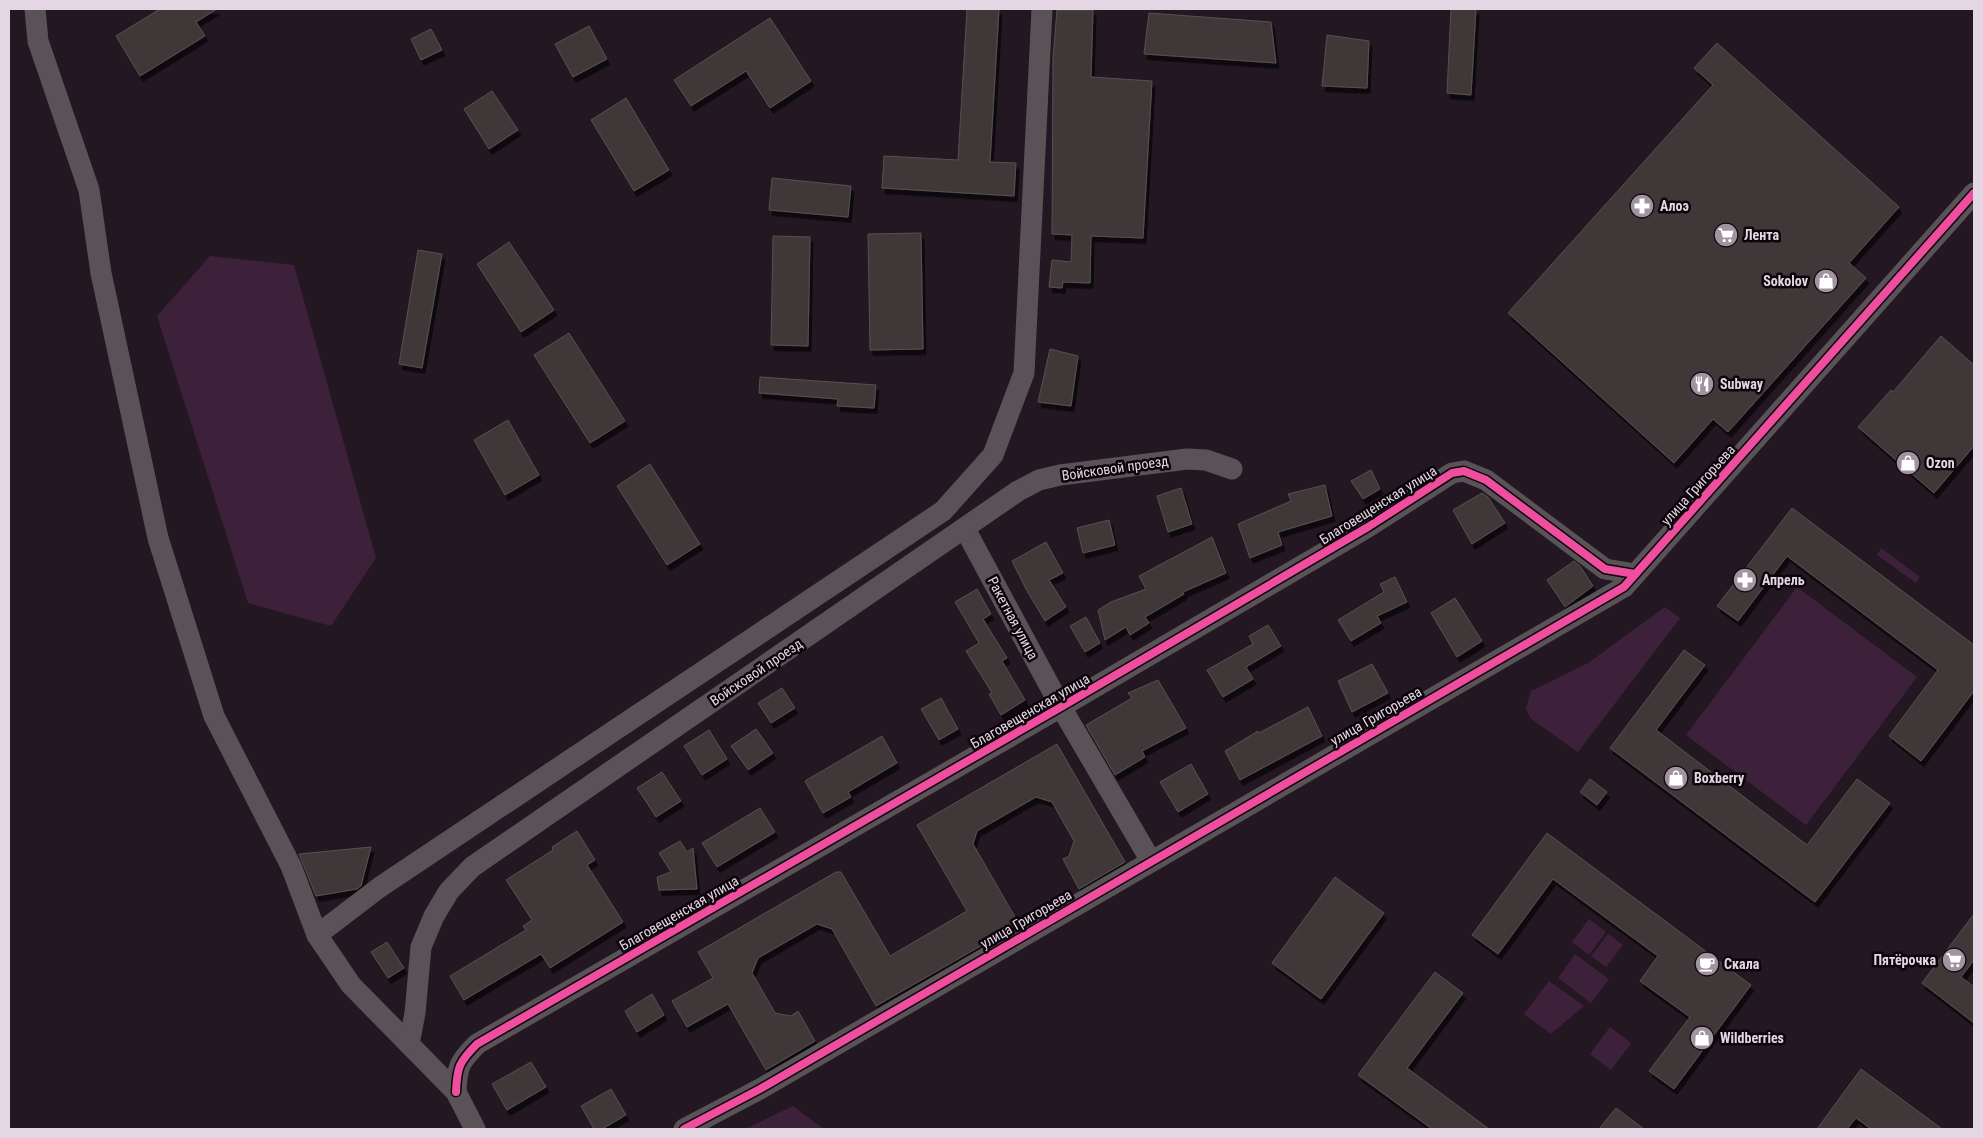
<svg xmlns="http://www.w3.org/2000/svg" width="1983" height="1138" viewBox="0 0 1983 1138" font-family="'Roboto Condensed',sans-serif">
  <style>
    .green { fill: #3d2039 }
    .building { fill: #3f3939; stroke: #56514f; filter: url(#shadow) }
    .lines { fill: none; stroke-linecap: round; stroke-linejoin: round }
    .minor { stroke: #595358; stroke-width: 21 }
    .cycleway-casing { stroke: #0b040a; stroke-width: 11 }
    .cycleway { stroke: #ef4d9e; stroke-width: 8 }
    .labels { text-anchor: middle; stroke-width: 5; stroke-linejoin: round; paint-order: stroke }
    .poi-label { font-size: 14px; font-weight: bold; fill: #e5d6e3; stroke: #0b040a; text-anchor: start }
    .street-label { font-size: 14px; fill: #e5d6e3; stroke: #0b040a }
  </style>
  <defs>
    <filter id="shadow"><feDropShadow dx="3" dy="5.5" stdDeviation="0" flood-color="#0009"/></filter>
  </defs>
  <rect width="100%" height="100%" fill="#231722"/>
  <g class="green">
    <polygon points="210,256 294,265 376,558 331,626 248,603 157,316"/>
    <polygon points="1881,548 1920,577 1916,583 1877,555"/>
    <polygon points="1797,587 1917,677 1806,825 1686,735"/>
    <polygon points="1665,607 1680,618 1578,752 1530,718 1526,708 1531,691 1588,663"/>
    <polygon points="1589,919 1606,932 1589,955 1572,942"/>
    <polygon points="1608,934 1623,945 1606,967 1591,956"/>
    <polygon points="1575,954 1609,979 1591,1003 1558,978"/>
    <polygon points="1549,981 1584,1006 1551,1034 1524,1014"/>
    <polygon points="1610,1027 1631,1043 1611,1070 1590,1054"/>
    <polygon points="793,1106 824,1129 745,1129"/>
  </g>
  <g class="building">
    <polygon points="160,9 217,9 196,22 205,36 140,76 116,36"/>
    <polygon points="967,9 999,9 990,162 1016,163 1014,196 882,188 884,156 958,160"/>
    <polygon points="1451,9 1476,9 1471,95 1447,93"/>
    <polygon points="1057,10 1093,10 1091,77 1152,81 1143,238 1091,236 1090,283 1063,282 1062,288 1049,287 1052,260 1071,262 1072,235 1052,234 1053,58"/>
    <polygon points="1149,13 1271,22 1276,63 1144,54"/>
    <polygon points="770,18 811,81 770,108 746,71 691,106 674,80"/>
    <polygon points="589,26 607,59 573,77 555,44"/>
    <polygon points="431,29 442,50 421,60 411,39"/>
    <polygon points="1327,35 1369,41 1367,88 1322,86"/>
    <polygon points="1717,43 1899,207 1849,263 1866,278 1728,432 1713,419 1674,463 1508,313 1713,85 1694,68"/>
    <polygon points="492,91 518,130 489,149 464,109"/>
    <polygon points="626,98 669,170 634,191 591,120"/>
    <polygon points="772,178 851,186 848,217 769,210"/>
    <polygon points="921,233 923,349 870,350 868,234"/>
    <polygon points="773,236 810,237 808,346 771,345"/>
    <polygon points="509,242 554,310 521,332 477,264"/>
    <polygon points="418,250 442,254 422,368 399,364"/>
    <polygon points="569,333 625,421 590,443 534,355"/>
    <polygon points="1941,336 1974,365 1974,446 1934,493 1858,427 1891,390 1893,392"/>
    <polygon points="1050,349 1078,356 1071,406 1038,402"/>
    <polygon points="760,377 876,385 874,408 837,406 838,399 759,393"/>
    <polygon points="508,420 539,475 505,495 474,440"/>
    <polygon points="650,464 700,544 667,565 617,486"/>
    <polygon points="1371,470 1380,489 1363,499 1351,481"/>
    <polygon points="1325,485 1332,516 1278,532 1282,545 1250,558 1238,524 1291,501 1288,494"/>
    <polygon points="1181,488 1192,524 1168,532 1157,496"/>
    <polygon points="1482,493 1488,497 1505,523 1472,544 1453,510"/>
    <polygon points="1792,508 1974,645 1974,691 1921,761 1889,736 1938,670 1787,556 1738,621 1717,606"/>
    <polygon points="1109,520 1115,545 1083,553 1077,528"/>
    <polygon points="1212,537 1226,573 1183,592 1184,594 1145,617 1149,623 1130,635 1126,627 1105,640 1098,610 1111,602 1146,589 1139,576"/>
    <polygon points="1046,542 1063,573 1049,580 1066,607 1045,621 1027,591 1012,561"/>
    <polygon points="1574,561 1580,566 1593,586 1565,607 1547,580"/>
    <polygon points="1395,577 1407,602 1377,616 1381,623 1351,641 1338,620 1384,592 1380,584"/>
    <polygon points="977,589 991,614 983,619 1007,658 1002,661 1025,700 1001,715 989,694 992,693 966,651 979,643 955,602"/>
    <polygon points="1455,598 1482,641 1457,657 1431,613"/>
    <polygon points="1086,617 1100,643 1085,652 1070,626"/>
    <polygon points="1268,625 1281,646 1246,667 1253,679 1223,697 1207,670 1253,644 1249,636"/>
    <polygon points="1684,650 1705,665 1656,730 1807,845 1857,779 1890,803 1815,902 1610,748"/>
    <polygon points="1372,664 1388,693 1352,712 1338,681"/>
    <polygon points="1158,680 1186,728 1142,751 1145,757 1115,775 1086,725 1132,698 1128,693"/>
    <polygon points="782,688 795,708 771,723 758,703"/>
    <polygon points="941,698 958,729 939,740 921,709"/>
    <polygon points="1308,707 1322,736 1240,780 1225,751 1258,731 1259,733"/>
    <polygon points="756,729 773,753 748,770 731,746"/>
    <polygon points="709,730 727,759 702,775 684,746"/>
    <polygon points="882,736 897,763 848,792 851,797 823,813 805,781"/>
    <polygon points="1057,744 1125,862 1079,889 1063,859 1069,856 1074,841 1052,802 1036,797 977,831 973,844 1019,924 876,1006 832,929 817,924 758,958 752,973 775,1013 791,1016 798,1011 815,1041 766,1070 728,1004 687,1027 672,1001 713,978 698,952 836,872 841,872 890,956 967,911 917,825"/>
    <polygon points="1191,764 1208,794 1178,812 1160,782"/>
    <polygon points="662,772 681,801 656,817 637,788"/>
    <polygon points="1590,779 1607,792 1597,805 1580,792"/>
    <polygon points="760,808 775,832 717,867 702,843"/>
    <polygon points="577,831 595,860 587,865 623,922 550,968 541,954 464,1000 450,976 526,930 523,926 532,920 506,880 553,850 552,847"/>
    <polygon points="1547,833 1751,985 1674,1089 1649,1071 1690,1017 1640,981 1658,956 1553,879 1498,954 1472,935"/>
    <polygon points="680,841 687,852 693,848 697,889 659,890 657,877 671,872 659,853"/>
    <polygon points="371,847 361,886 357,889 316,896 299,854"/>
    <polygon points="1335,877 1384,913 1321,999 1272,963"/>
    <polygon points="1974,914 1974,960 1961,977 1974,987 1974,1023 1922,983"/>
    <polygon points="387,942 404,968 388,978 371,952"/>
    <polygon points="1435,972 1463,993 1407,1068 1489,1129 1432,1129 1358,1075"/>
    <polygon points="652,994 664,1015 637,1032 625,1011"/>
    <polygon points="531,1062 546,1087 507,1110 492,1084"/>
    <polygon points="1861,1069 1942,1129 1871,1129 1856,1118 1847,1129 1817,1129"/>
    <polygon points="611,1089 626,1115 602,1129 594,1129 581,1106"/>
    <polygon points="1616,1108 1644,1129 1599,1129"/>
  </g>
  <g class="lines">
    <g class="minor">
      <polyline points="35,9 38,41 89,190 101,273 158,538 214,716 291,866 317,935 351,985 456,1092 475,1129"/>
      <polyline points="965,529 1061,707 1151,861"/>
      <polyline points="317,935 380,887 943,511 993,455 1024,373 1042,9"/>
      <polyline points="409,1044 415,1013 421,947 434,916 449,891 472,867 1018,491 1039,480 1060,475 1187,459 1206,460 1232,469"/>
      <path d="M456 1092C457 1067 459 1062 477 1044L1061 707 1368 527 1452 473 1464 471 1486 480 1605 569 1635 574"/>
      <polyline points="684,1129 760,1089 1624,587 1974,193"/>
    </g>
    <g class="cycleway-casing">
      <g id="cycleway">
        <path d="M456 1092C457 1067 459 1062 477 1044L1061 707 1368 527 1452 473 1464 471 1486 480 1605 569 1635 574"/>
        <polyline points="684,1129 760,1089 1624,587 1974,193"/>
      </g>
    </g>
    <use href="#cycleway" class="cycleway"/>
  </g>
  <defs>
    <g id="pharmacy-disc" transform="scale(1.25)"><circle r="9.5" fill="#a1939f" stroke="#0b040a"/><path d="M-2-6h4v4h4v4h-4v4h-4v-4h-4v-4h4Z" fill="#fff"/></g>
    <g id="supermarket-disc" transform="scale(1.25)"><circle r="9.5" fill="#a1939f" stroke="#0b040a"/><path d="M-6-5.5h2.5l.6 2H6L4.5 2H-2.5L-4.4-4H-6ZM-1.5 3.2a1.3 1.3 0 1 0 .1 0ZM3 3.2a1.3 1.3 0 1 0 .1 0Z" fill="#fff"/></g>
    <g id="shop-disc" transform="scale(1.25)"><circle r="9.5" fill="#a1939f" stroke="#0b040a"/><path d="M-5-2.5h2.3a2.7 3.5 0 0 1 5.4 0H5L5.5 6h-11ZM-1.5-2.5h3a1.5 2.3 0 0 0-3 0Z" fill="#fff"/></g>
    <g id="restaurant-disc" transform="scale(1.25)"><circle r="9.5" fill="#a1939f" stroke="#0b040a"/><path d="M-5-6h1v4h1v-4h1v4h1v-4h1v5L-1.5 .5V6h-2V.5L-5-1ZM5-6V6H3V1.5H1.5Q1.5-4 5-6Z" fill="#fff"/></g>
    <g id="cafe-disc" transform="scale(1.25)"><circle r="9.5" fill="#a1939f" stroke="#0b040a"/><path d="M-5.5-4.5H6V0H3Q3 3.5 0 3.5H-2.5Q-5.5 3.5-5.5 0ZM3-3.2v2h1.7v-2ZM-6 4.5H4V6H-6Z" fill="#fff"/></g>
  </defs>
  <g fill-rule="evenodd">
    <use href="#pharmacy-disc" x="1642" y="206"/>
    <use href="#supermarket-disc" x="1726" y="235"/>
    <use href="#shop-disc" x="1826" y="281"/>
    <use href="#restaurant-disc" x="1702" y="384"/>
    <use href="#shop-disc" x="1908" y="463"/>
    <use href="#pharmacy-disc" x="1745" y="580"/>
    <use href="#shop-disc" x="1676" y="778"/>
    <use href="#supermarket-disc" x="1954" y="960"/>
    <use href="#cafe-disc" x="1707" y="964"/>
    <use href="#shop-disc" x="1702" y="1038"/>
  </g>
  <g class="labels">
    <g class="poi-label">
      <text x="1660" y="211">Алоэ</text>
      <text x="1744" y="240">Лента</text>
      <text x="1808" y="286" text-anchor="end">Sokolov</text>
      <text x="1720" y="389">Subway</text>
      <text x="1926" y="468">Ozon</text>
      <text x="1762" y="585">Апрель</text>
      <text x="1694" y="783">Boxberry</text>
      <text x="1936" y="965" text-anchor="end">Пятёрочка</text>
      <text x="1724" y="969">Скала</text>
      <text x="1720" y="1043">Wildberries</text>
    </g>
    <g class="street-label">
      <text transform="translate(1115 468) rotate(-8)" y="5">Войсковой проезд</text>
      <text transform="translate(1698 485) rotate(-48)" y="5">улица Григорьева</text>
      <text transform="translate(1378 505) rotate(-32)" y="5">Благовещенская улица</text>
      <text transform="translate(1013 618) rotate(62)" y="5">Ракетная улица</text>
      <text transform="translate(756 672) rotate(-34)" y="5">Войсковой проезд</text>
      <text transform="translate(1030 711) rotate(-30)" y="5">Благовещенская улица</text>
      <text transform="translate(1376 716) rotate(-30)" y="5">улица Григорьева</text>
      <text transform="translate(679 913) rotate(-30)" y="5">Благовещенская улица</text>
      <text transform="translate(1026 919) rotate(-30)" y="5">улица Григорьева</text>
    </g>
  </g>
  <rect width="1983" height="1138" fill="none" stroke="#e5d6e3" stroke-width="20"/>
</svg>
